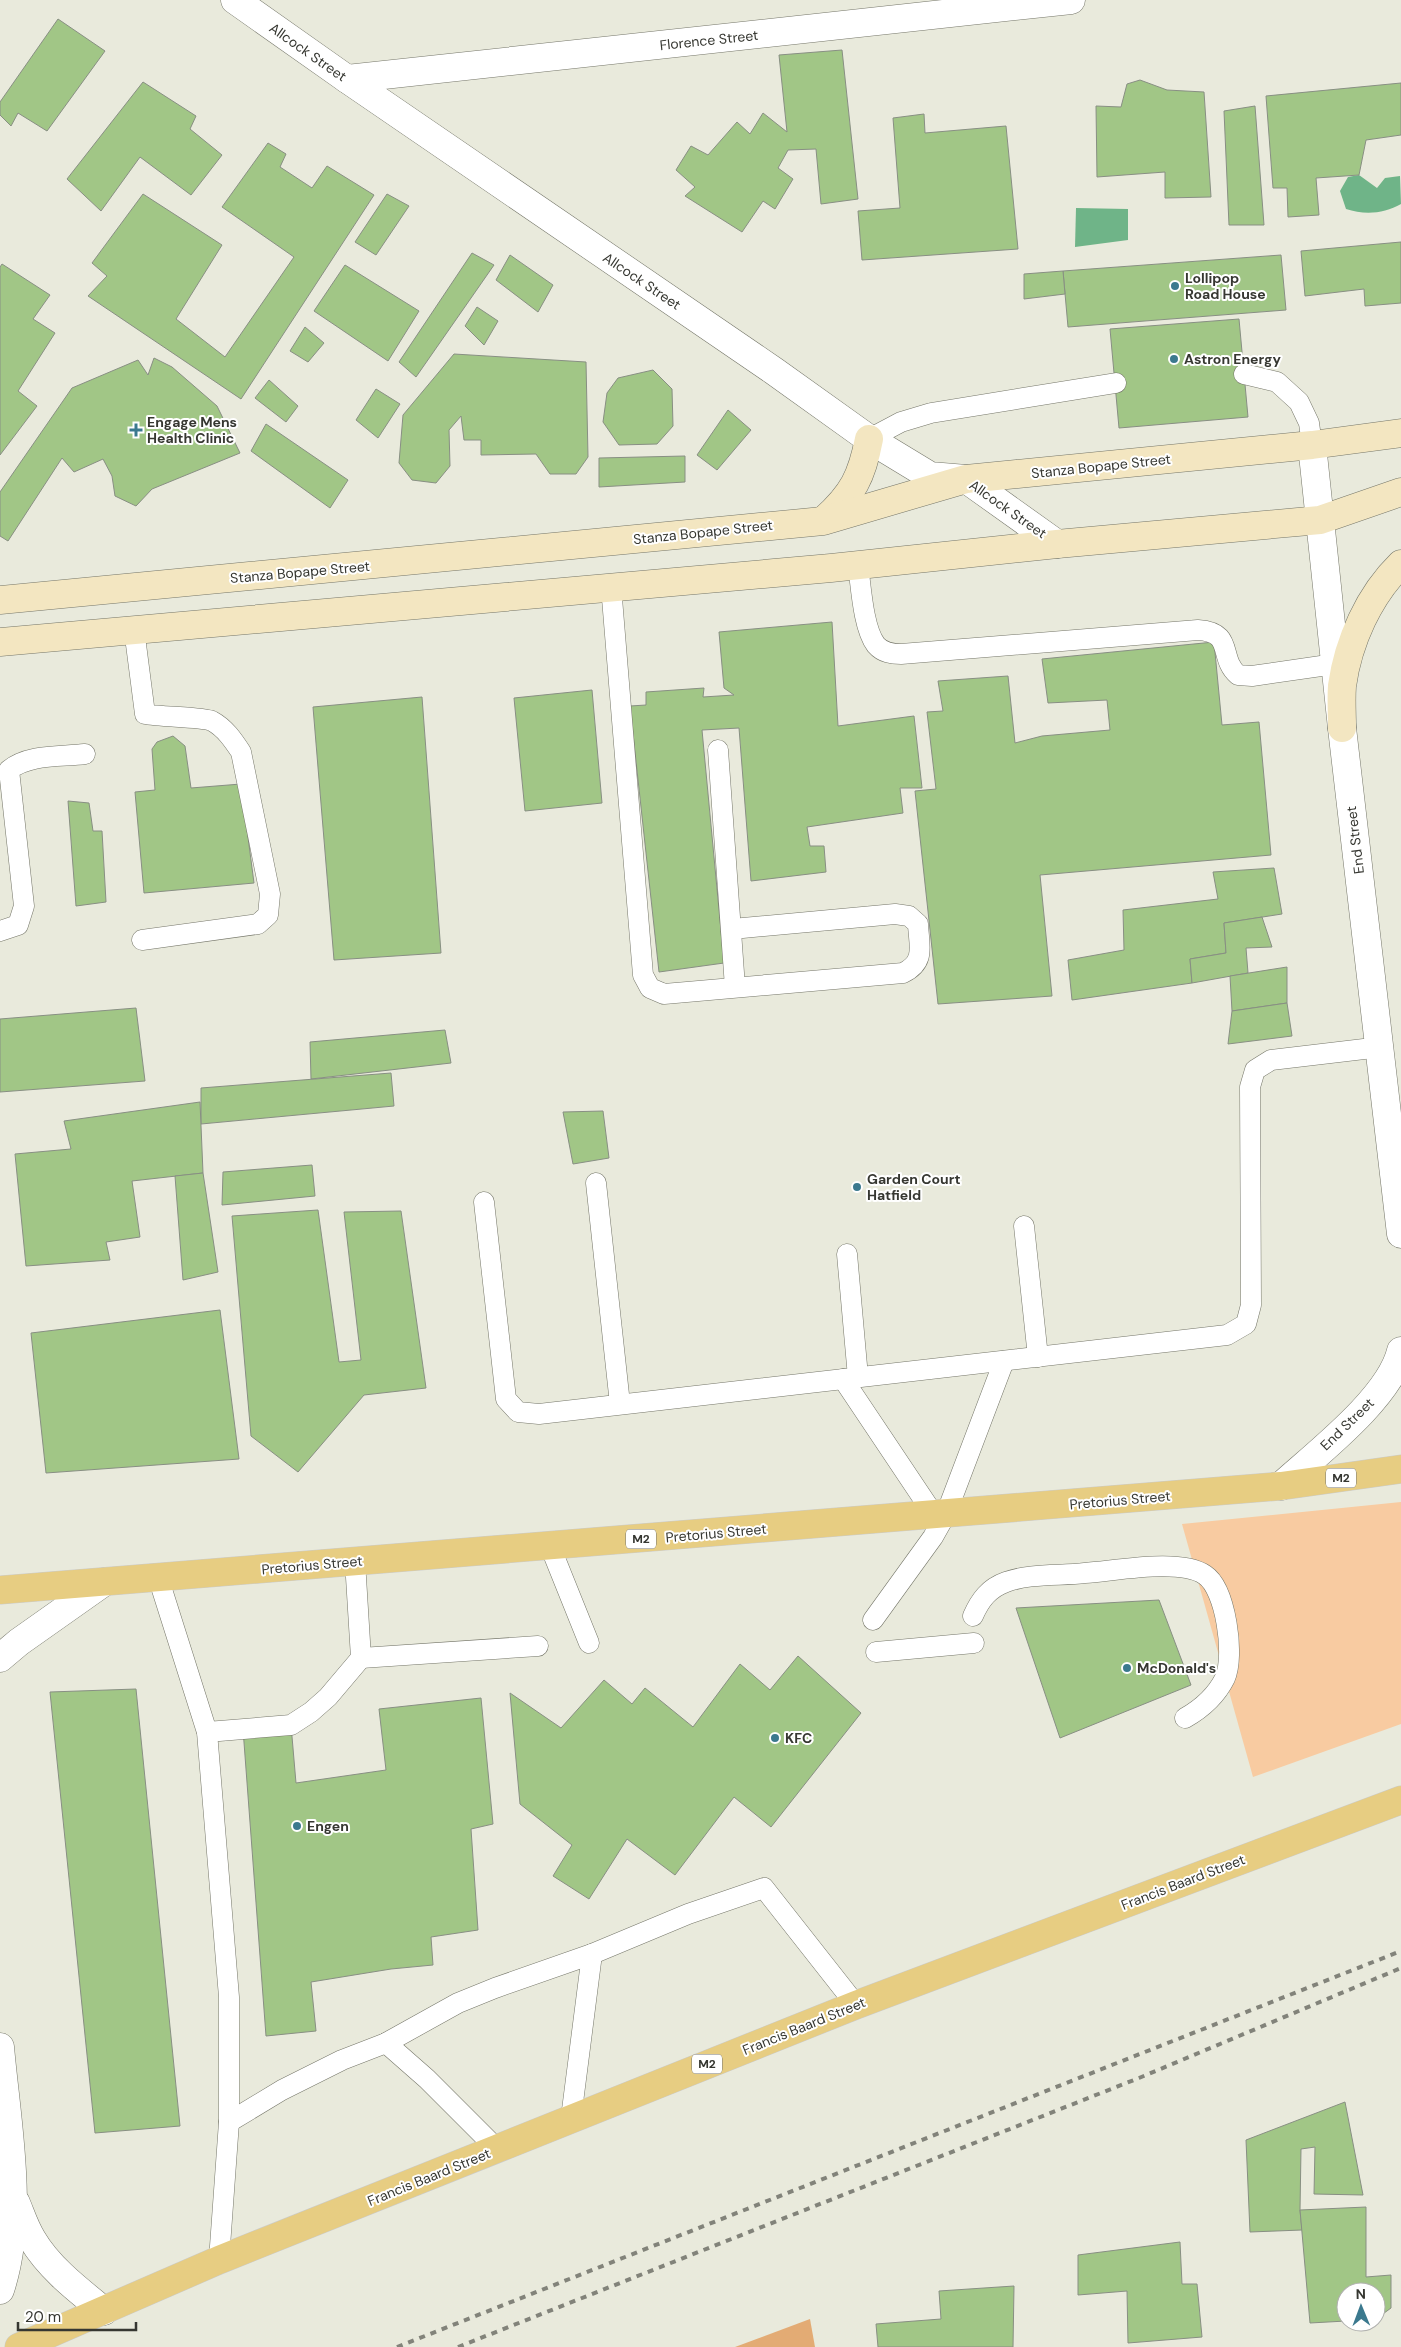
<svg xmlns="http://www.w3.org/2000/svg" width="1401" height="2347" viewBox="0 0 1401 2347" font-family="'DM Sans',sans-serif">
  <style>
    .green { fill: #f8cba1 }
    .forest { fill: #e3ab74 }
    .water { fill: #6fb488 }
    .building { fill: #a1c686; stroke: #888f83 }
    .lines { fill: none; stroke-linecap: round; stroke-linejoin: round }
    .service-casing { stroke: #757669; stroke-width: 21 }
    .minor-casing { stroke: #757669; stroke-width: 29 }
    .secondary-casing { stroke: #757669; stroke-width: 29 }
    .primary-casing { stroke: #cbcbc9; stroke-width: 29 }
    .service { stroke: #fff; stroke-width: 20 }
    .minor { stroke: #fff; stroke-width: 28 }
    .secondary { stroke: #f3e6c1; stroke-width: 28 }
    .primary { stroke: #e7cd82; stroke-width: 28 }
    .rail { stroke: #82837a; stroke-width: 4; stroke-dasharray: 6 6; stroke-linecap: butt }
    .poi-dot { fill: #3b798e; stroke: #fff; stroke-width: 2 }
    .labels { text-anchor: middle; stroke-width: 4; stroke-linejoin: round; paint-order: stroke }
    .shield { fill: #fff; stroke: #72736f; stroke-width: 1 }
    .shield-label { font-size: 12px; font-weight: bold; fill: #363731 }
    .street-label { font-size: 14px; fill: #363731; stroke: #fff }
    .poi-label { font-size: 14px; font-weight: bold; fill: #363731; stroke: #fff; text-anchor: start }
  </style>
  <rect width="100%" height="100%" fill="#e9eadc"/>
  <polygon class="green" points="1401,1502 1401,1724 1253,1777 1182,1524"/>
  <polygon class="forest" points="810,2319 815,2347 735,2347"/>
  <g class="water">
    <path d="M1359 175 1377 188 1385 178 1400 176 1401 204C1384 214 1364 215 1346 209L1340 191 1348 177Z"/>
    <polygon points="1076,208 1128,209 1128,240 1075,247"/>
  </g>
  <g class="building">
    <polygon points="58,19 105,51 47,131 18,113 11,126 0,115 0,102"/>
    <polygon points="842,50 858,199 821,204 816,149 788,150 778,168 793,179 775,209 763,201 742,232 685,196 695,187 676,170 691,146 708,155 737,122 750,134 763,113 787,132 779,55"/>
    <polygon points="1140,80 1167,90 1204,92 1211,197 1165,198 1165,172 1097,177 1096,106 1121,107 1127,84"/>
    <polygon points="143,82 196,116 190,129 222,155 191,195 140,157 101,211 67,179"/>
    <polygon points="1401,83 1401,135 1366,140 1359,175 1316,178 1319,215 1288,217 1287,188 1273,188 1266,96"/>
    <polygon points="1255,106 1264,225 1229,225 1224,111"/>
    <polygon points="924,114 925,133 1006,126 1018,249 862,260 858,211 900,208 893,118"/>
    <polygon points="268,143 286,154 280,167 312,188 327,166 374,195 241,399 88,296 107,276 92,263 143,194 222,245 176,319 225,357 294,257 222,207"/>
    <polygon points="387,194 409,206 376,255 355,242"/>
    <polygon points="1401,242 1401,303 1365,306 1364,289 1305,296 1301,251"/>
    <polygon points="472,253 494,265 416,377 399,362"/>
    <polygon points="510,255 553,285 538,312 496,280"/>
    <polygon points="1281,255 1286,310 1068,327 1063,271"/>
    <polygon points="2,264 50,295 33,319 55,333 18,391 37,406 0,455 0,267"/>
    <polygon points="345,265 419,311 388,361 314,311"/>
    <polygon points="1063,271 1065,294 1024,299 1024,274"/>
    <polygon points="477,307 498,321 484,345 465,326"/>
    <polygon points="1239,319 1248,417 1119,428 1110,329"/>
    <polygon points="305,327 324,343 308,362 290,351"/>
    <polygon points="454,354 586,362 588,457 576,474 550,474 536,454 481,455 481,440 464,440 461,416 449,430 450,466 436,483 412,480 399,463 403,415"/>
    <polygon points="154,358 172,367 217,406 240,453 152,489 136,506 115,496 112,476 103,459 74,472 62,458 8,541 0,536 0,492 72,388 138,360 148,375"/>
    <polygon points="653,370 672,389 673,426 657,444 619,445 603,422 607,393 618,378"/>
    <polygon points="269,380 298,406 286,422 255,398"/>
    <polygon points="376,389 400,404 378,438 356,420"/>
    <polygon points="728,410 751,430 717,470 697,455"/>
    <polygon points="266,424 348,480 330,508 251,451"/>
    <polygon points="685,456 685,482 599,487 599,458"/>
    <polygon points="832,622 838,726 914,716 922,788 900,788 903,813 807,827 810,846 824,846 826,872 751,881 739,728 702,730 724,963 659,972 630,706 646,705 646,692 704,688 703,697 734,695 724,688 719,632"/>
    <polygon points="1214,642 1222,725 1259,722 1271,855 1040,875 1052,996 938,1004 915,791 936,789 927,712 943,711 938,681 1008,676 1015,743 1042,736 1110,730 1107,700 1048,703 1042,659"/>
    <polygon points="592,690 602,803 525,811 514,698"/>
    <polygon points="422,697 441,953 334,960 313,707"/>
    <polygon points="173,736 185,746 191,788 241,784 254,883 144,893 135,792 155,790 152,749 157,742"/>
    <polygon points="68,801 89,803 93,831 102,831 106,902 76,906"/>
    <polygon points="1274,868 1282,914 1224,923 1226,953 1190,959 1192,983 1072,1000 1068,960 1124,950 1123,910 1218,899 1213,872"/>
    <polygon points="1262,917 1272,947 1246,948 1248,973 1192,983 1190,959 1226,953 1224,923"/>
    <polygon points="1287,967 1287,1003 1232,1011 1230,976"/>
    <polygon points="1287,1003 1292,1036 1228,1044 1232,1011"/>
    <polygon points="136,1008 145,1081 0,1092 0,1019"/>
    <polygon points="445,1030 451,1063 311,1079 310,1042"/>
    <polygon points="391,1073 394,1106 201,1124 201,1088"/>
    <polygon points="200,1102 203,1173 132,1181 140,1237 106,1242 110,1260 26,1266 15,1154 71,1149 64,1121"/>
    <polygon points="603,1111 609,1158 573,1164 563,1112"/>
    <polygon points="312,1165 315,1196 222,1205 223,1172"/>
    <polygon points="203,1173 218,1272 183,1280 175,1176"/>
    <polygon points="318,1210 339,1362 361,1360 344,1212 401,1211 426,1388 364,1395 298,1472 251,1436 232,1216"/>
    <polygon points="220,1310 239,1459 46,1473 31,1333"/>
    <polygon points="1159,1600 1191,1685 1060,1738 1016,1608"/>
    <polygon points="798,1656 861,1713 771,1827 734,1797 675,1875 627,1839 589,1899 553,1876 572,1845 520,1804 510,1693 561,1728 604,1680 632,1704 645,1688 693,1727 740,1664 770,1690"/>
    <polygon points="136,1689 180,2126 95,2133 50,1692"/>
    <polygon points="481,1698 493,1824 471,1829 478,1930 431,1937 433,1965 391,1969 311,1982 316,2031 266,2036 243,1729 291,1725 296,1783 386,1770 379,1709"/>
    <polygon points="1345,2102 1363,2195 1314,2194 1315,2147 1301,2149 1300,2210 1302,2230 1250,2232 1246,2140"/>
    <polygon points="1366,2207 1366,2277 1391,2275 1391,2308 1376,2319 1376,2292 1346,2292 1346,2321 1310,2323 1300,2210"/>
    <polygon points="1180,2242 1182,2284 1197,2284 1202,2337 1128,2343 1127,2291 1078,2295 1078,2255"/>
    <polygon points="1014,2286 1013,2347 878,2347 876,2324 941,2319 939,2291"/>
  </g>
  <g class="lines">
    <g class="service-casing">
      <g id="service">
        <polyline points="1244,374 1277,382 1299,402 1309,423 1312,445"/>
        <polyline points="869,439 901,422 931,413 1116,383"/>
        <path d="M858 565C861 586 863 628 876 645 883 653 892 654 901 654L1198 630C1235 632 1218 658 1238 675L1252 676 1335 664"/>
        <path d="M611 586 643 975 650 988 664 994 903 973C926 962 919 946 918 924L909 916 895 914 732 929"/>
        <path d="M134 629 145 714C160 717 203 717 212 721 225 728 233 740 241 752L270 894 268 915 258 924 142 940"/>
        <polyline points="718,750 735,987"/>
        <path d="M0 931 18 925 24 906 9 770C29 754 60 757 85 754"/>
        <polyline points="596,1183 620,1404"/>
        <polyline points="484,1202 506,1399 518,1412 539,1414 1227,1335 1246,1324 1251,1305 1250,1087 1255,1070 1271,1060 1381,1047"/>
        <polyline points="1024,1226 1038,1357"/>
        <polyline points="847,1254 858,1377"/>
        <polyline points="843,1379 934,1515"/>
        <polyline points="550,1546 589,1643"/>
        <polyline points="158,1577 207,1732 229,1997 229,2122 219,2260"/>
        <path d="M973 1616C980 1600 989 1588 1006 1582 1031 1573 1060 1576 1085 1573 1116 1571 1180 1558 1205 1575 1226 1589 1235 1656 1225 1678 1216 1696 1201 1709 1185 1718"/>
        <polyline points="873,1620 933,1537 946,1514 1004,1361"/>
        <polyline points="876,1652 974,1643"/>
        <polyline points="361,1658 538,1646"/>
        <polyline points="207,1732 291,1725 311,1712 328,1697 361,1658 355,1561"/>
        <polyline points="386,2043 427,2079 498,2150"/>
        <polyline points="571,2118 592,1954"/>
        <polyline points="229,2122 282,2090 342,2060 386,2043 458,2003 495,1988 592,1954 688,1914 764,1888 856,2005"/>
      </g>
    </g>
    <g class="minor-casing">
      <g id="minor">
        <polyline points="235,0 347,79 774,371 869,439 930,476 966,479 1057,544"/>
        <polyline points="347,79 1071,0"/>
        <polyline points="1312,445 1342,728 1401,1234"/>
        <path d="M1281 1486C1316 1454 1390 1398 1401 1351"/>
        <polyline points="0,1658 19,1642 104,1582"/>
        <path d="M0 2047C7 2126 25 2214 0 2290"/>
        <path d="M16 2203C21 2215 25 2228 32 2239 49 2268 78 2290 104 2311"/>
      </g>
    </g>
    <g class="secondary-casing">
      <g id="secondary">
        <path d="M824 520C853 494 862 476 869 439"/>
        <polyline points="0,600 823,521 966,479 1312,445 1401,433"/>
        <polyline points="0,642 831,568 1057,544 1320,520 1401,492"/>
        <path d="M1342 728C1342 715 1341 700 1342 686 1348 642 1369 595 1401 564"/>
      </g>
    </g>
    <g class="primary-casing">
      <g id="primary">
        <polyline points="0,1590 1281,1486 1401,1469"/>
        <polyline points="19,2347 219,2260 856,2005 1401,1800"/>
      </g>
    </g>
    <use href="#service" class="service"/>
    <use href="#minor" class="minor"/>
    <use href="#secondary" class="secondary"/>
    <use href="#primary" class="primary"/>
    <g class="rail">
      <polyline points="397,2347 1401,1951"/>
      <polyline points="458,2347 1139,2078 1401,1968"/>
    </g>
  </g>
  <g class="poi-dot">
    <circle cx="1175" cy="286" r="5"/>
    <circle cx="1174" cy="359" r="5"/>
    <path d="M133.5 422.5h5v5h5v5h-5v5h-5v-5h-5v-5h5z"/>
    <circle cx="857" cy="1187" r="5"/>
    <circle cx="1127" cy="1668" r="5"/>
    <circle cx="775" cy="1738" r="5"/>
    <circle cx="297" cy="1826" r="5"/>
  </g>
  <g class="labels">
    <g class="shield">
      <rect x="1326" y="1468.5" width="30" height="19" rx="4"/>
      <rect x="626" y="1529.5" width="30" height="19" rx="4"/>
      <rect x="692" y="2054.5" width="30" height="19" rx="4"/>
    </g>
    <g class="shield-label">
      <text x="1341" y="1482">M2</text>
      <text x="641" y="1543">M2</text>
      <text x="707" y="2068">M2</text>
    </g>
    <g class="street-label">
      <text transform="translate(709 40) rotate(-6)" y="5">Florence Street</text>
      <text transform="translate(308 52) rotate(35)" y="5">Allcock Street</text>
      <text transform="translate(642 281) rotate(34)" y="5">Allcock Street</text>
      <text transform="translate(1101 466) rotate(-6)" y="5">Stanza Bopape Street</text>
      <text transform="translate(1008 509) rotate(35)" y="5">Allcock Street</text>
      <text transform="translate(703 532) rotate(-6)" y="5">Stanza Bopape Street</text>
      <text transform="translate(300 572) rotate(-5)" y="5">Stanza Bopape Street</text>
      <text transform="translate(1355 840) rotate(-97)" y="5">End Street</text>
      <text transform="translate(1347 1424) rotate(-44)" y="5">End Street</text>
      <text transform="translate(1120 1500) rotate(-5)" y="5">Pretorius Street</text>
      <text transform="translate(716 1533) rotate(-5)" y="5">Pretorius Street</text>
      <text transform="translate(312 1565) rotate(-5)" y="5">Pretorius Street</text>
      <text transform="translate(1183 1882) rotate(-21)" y="5">Francis Baard Street</text>
      <text transform="translate(804 2026) rotate(-22)" y="5">Francis Baard Street</text>
      <text transform="translate(429 2177) rotate(-22)" y="5">Francis Baard Street</text>
    </g>
    <g class="poi-label">
      <text x="1185" y="283">Lollipop<tspan x="1185" dy="16">Road House</tspan></text>
      <text x="1184" y="364">Astron Energy</text>
      <text x="147" y="427">Engage Mens<tspan x="147" dy="16">Health Clinic</tspan></text>
      <text x="867" y="1184">Garden Court<tspan x="867" dy="16">Hatfield</tspan></text>
      <text x="1137" y="1673">McDonald's</text>
      <text x="785" y="1743">KFC</text>
      <text x="307" y="1831">Engen</text>
    </g>
  </g>
  <g transform="translate(1361 2307) rotate(359)"><circle r="24" fill="#ffffff" stroke="#afafad"/>
  <path d="M0-4L9 19L0 12L-9 19Z" fill="#3b798e"/>
  <text y="-8" font-size="14" font-weight="bold" text-anchor="middle" fill="#363731">N</text>
  </g>
  <path d="M18 2322v8h118v-8" fill="none" stroke="#363731" stroke-width="2.5"/>
  <text x="25" y="2322" font-size="15" fill="#363731" stroke="#ffffff" stroke-width="4" paint-order="stroke">20 m</text>
</svg>
